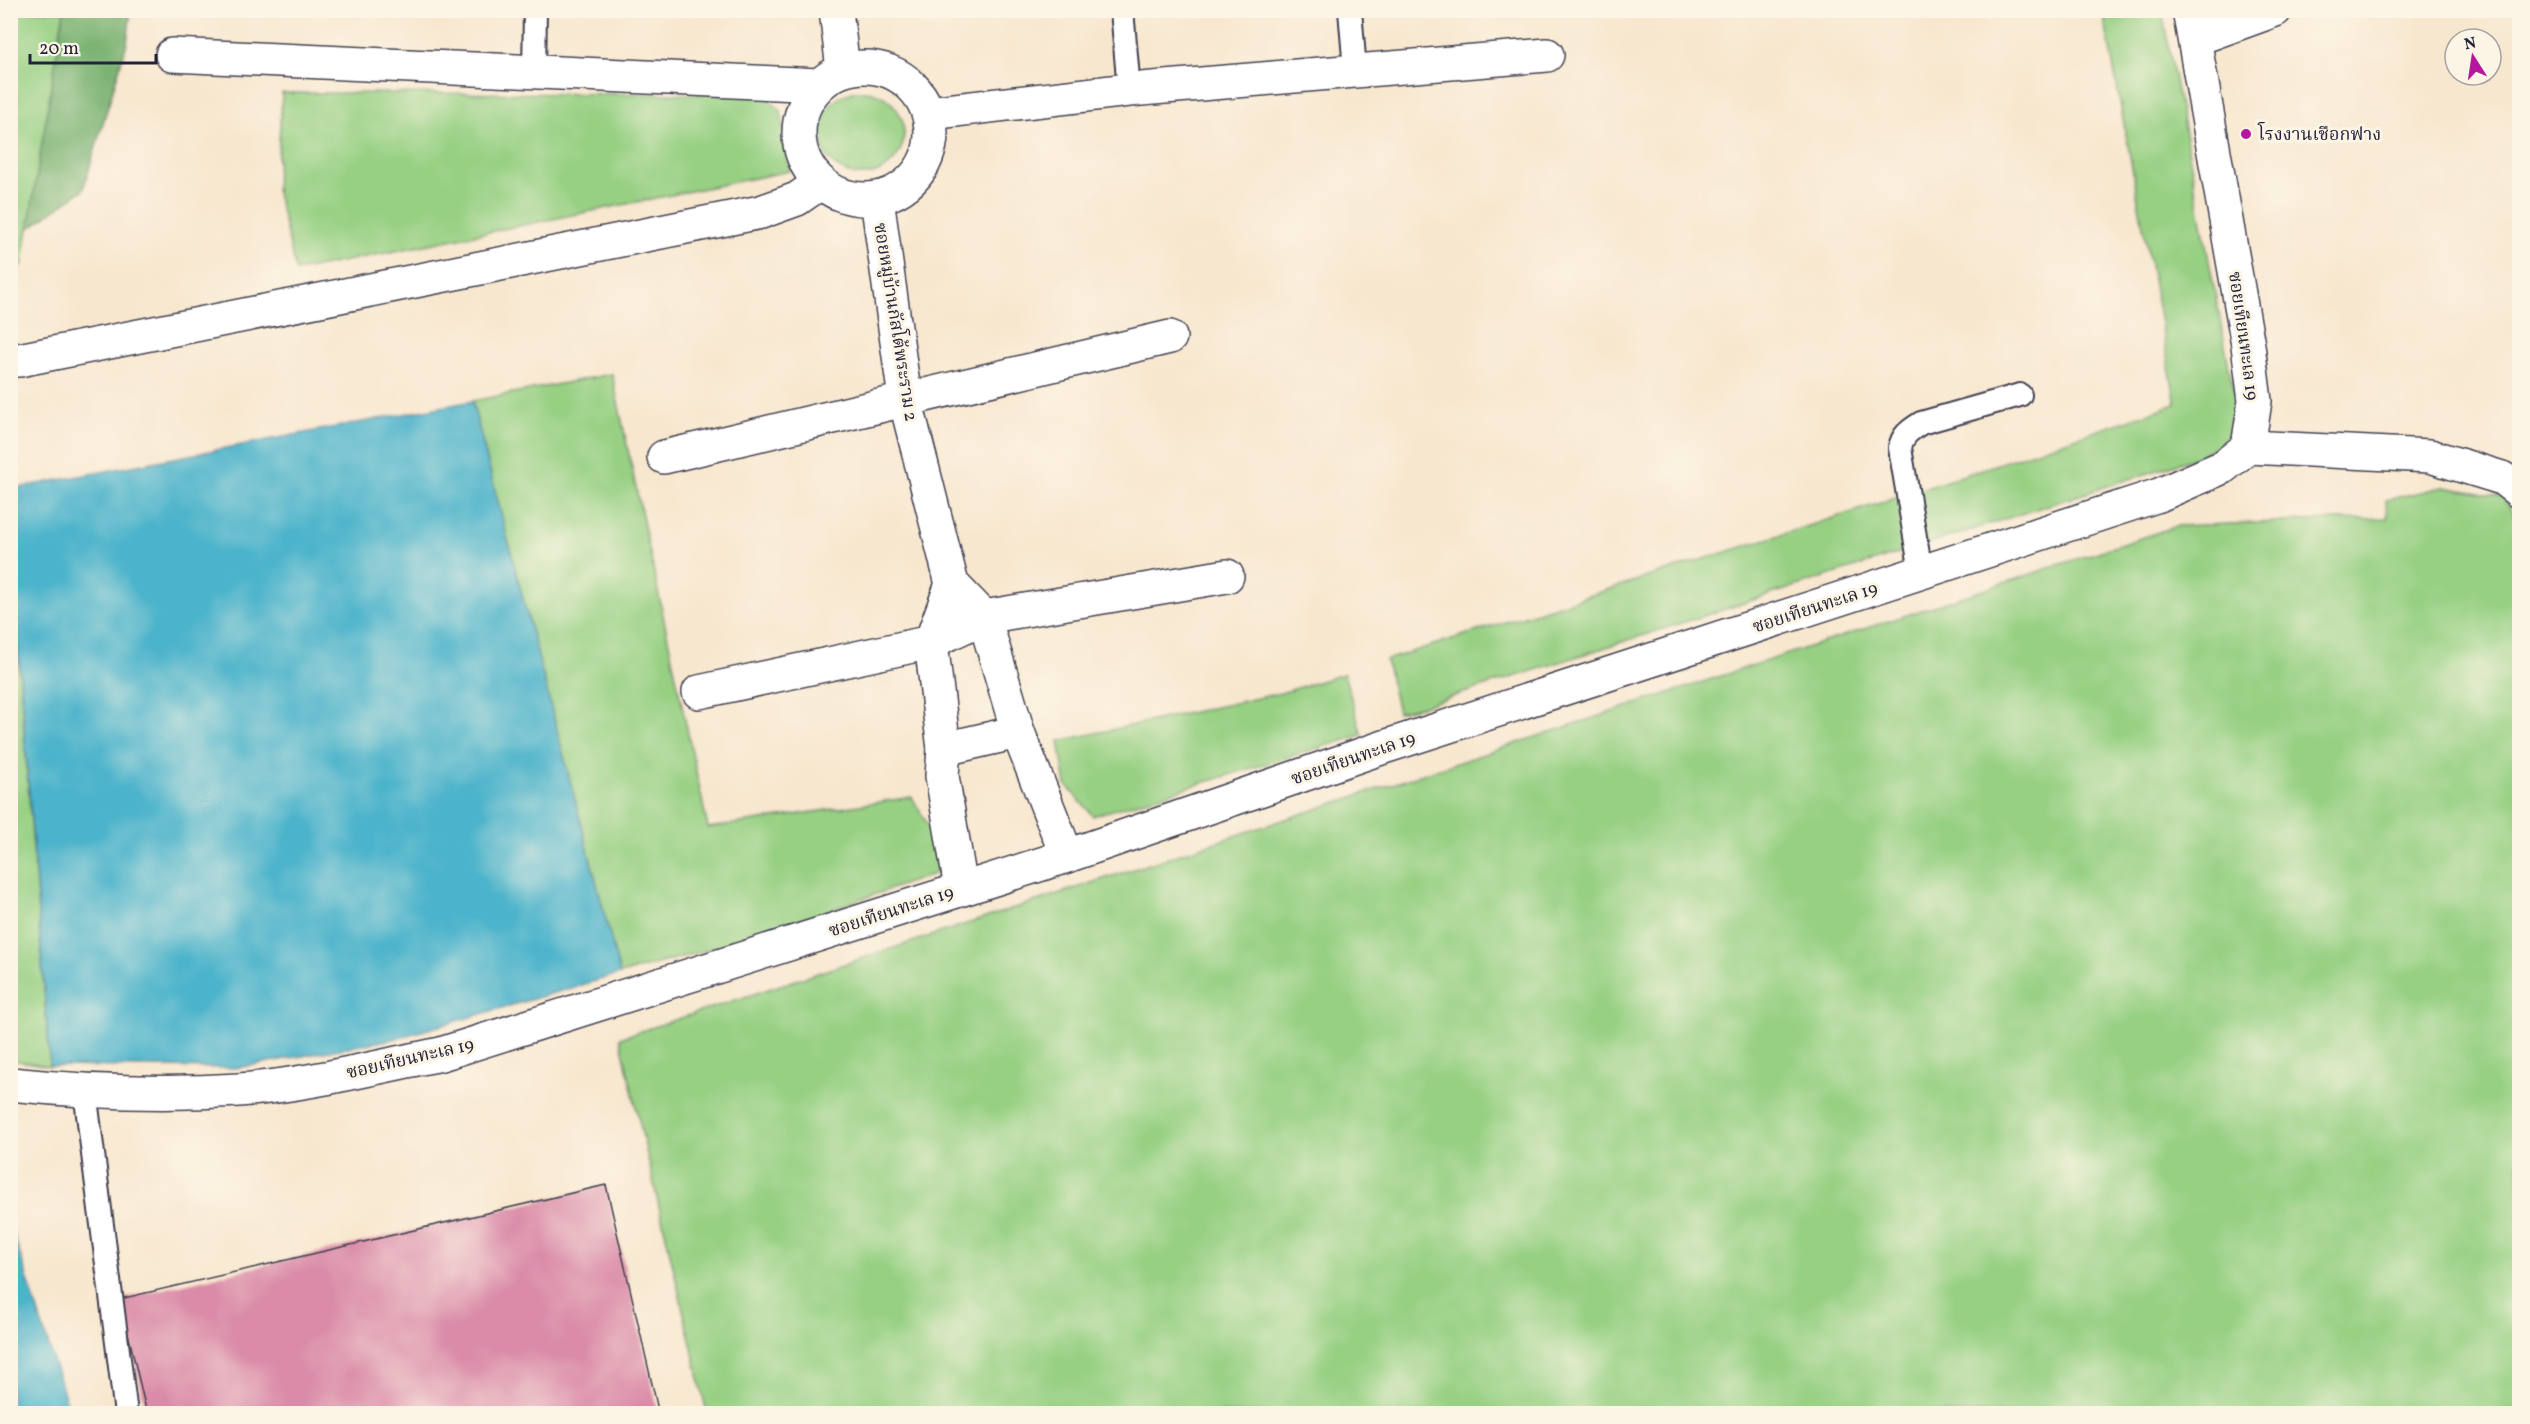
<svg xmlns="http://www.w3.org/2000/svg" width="2530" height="1424" viewBox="0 0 2530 1424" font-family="Vollkorn,'Noto Serif Thai',serif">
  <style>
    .green { fill: #97d083; stroke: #5c795f; stroke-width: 1.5 }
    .forest { fill: #79b271; stroke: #4e6a56; stroke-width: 1.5 }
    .water { fill: #4cb3cb; stroke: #376a83; stroke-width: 1.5 }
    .building { fill: #da8ba8 }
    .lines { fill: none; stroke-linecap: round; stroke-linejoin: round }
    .lane-casing { stroke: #424051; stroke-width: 26 }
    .street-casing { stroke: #424051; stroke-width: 36 }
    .lane { stroke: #fff; stroke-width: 22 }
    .street { stroke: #fff; stroke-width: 33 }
    .poi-dot { fill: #b5179e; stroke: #fcf5e5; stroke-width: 2 }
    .labels { text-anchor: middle; stroke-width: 6; stroke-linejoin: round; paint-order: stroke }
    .poi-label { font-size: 18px; fill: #22223b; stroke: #fcf5e5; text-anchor: start }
    .street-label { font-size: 18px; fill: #22223b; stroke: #fcf5e5 }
  </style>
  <rect width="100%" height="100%" fill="#fcf5e5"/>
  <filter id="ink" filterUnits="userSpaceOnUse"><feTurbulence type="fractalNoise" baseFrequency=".0167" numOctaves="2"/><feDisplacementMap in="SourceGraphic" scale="12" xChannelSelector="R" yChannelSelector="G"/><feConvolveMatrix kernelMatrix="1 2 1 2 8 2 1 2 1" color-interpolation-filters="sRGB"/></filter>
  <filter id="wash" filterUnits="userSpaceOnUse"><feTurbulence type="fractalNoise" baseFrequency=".008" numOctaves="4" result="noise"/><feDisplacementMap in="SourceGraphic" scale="24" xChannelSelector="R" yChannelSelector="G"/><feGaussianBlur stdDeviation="1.35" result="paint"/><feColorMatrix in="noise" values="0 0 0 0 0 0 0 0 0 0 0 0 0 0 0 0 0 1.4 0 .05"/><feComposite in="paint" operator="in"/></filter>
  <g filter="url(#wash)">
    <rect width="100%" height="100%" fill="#f8e7cf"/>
    <g class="green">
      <polygon points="10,11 64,11 22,266 10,262"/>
      <polygon points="2103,11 2162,11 2238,415 2224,442 2195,458 1423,706 1398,712 1386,660 1887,501 2176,404"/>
      <circle cx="862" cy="133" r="42"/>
      <polygon points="282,93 764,94 781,111 790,171 296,271 276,189"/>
      <polygon points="612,374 708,828 912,797 935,838 940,872 740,941 620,974 472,401"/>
      <polygon points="2443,487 2504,497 2519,527 2519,1413 707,1413 620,1038 2177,526 2387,518 2386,500"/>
      <polygon points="10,555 50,1066 13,1060 11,1036"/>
      <polygon points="1344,674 1362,735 1093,816 1066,785 1059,741 1281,693"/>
    </g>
    <polygon class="forest" points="64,10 131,11 127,43 83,190 28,229"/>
    <g class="water">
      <polygon points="472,401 620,974 394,1039 237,1068 50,1066 11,555 11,489"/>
      <polygon points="11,1226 70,1413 11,1413"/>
    </g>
    <g id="blocks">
      <polygon class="building" points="606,1185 659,1414 147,1414 120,1299"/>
    </g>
  </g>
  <g filter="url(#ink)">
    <use href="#blocks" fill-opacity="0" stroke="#424051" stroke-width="1.5"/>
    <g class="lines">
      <g class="lane-casing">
        <g id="lane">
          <polyline points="1122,10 1129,90"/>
          <polyline points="1350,10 1355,70"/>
          <polyline points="534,72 535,10"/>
          <path d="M1921 572 1900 448C1902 435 1910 430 1921 423L2020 395"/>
          <polyline points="85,1091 126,1414"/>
        </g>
      </g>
      <g class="street-casing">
        <g id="street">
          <polyline points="836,10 843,70"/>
          <polyline points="2195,39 2275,10"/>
          <polyline points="172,55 819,85"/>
          <circle cx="865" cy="133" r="66"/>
          <polyline points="929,113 1129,90 1547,55"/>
          <polyline points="877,199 905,399 952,584 984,617 1018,732 1067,856"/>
          <polyline points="10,360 19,360 761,212 797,199 820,183"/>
          <polyline points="2248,447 2430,456 2502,478 2520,492"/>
          <polyline points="664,457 1170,337"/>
          <polyline points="952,584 931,642 944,749 942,776 961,888"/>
          <polyline points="699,692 931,642 984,617 1227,576"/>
          <polyline points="944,749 1018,732"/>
          <path d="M10 1084C86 1092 163 1095 239 1090 307 1085 375 1067 441 1054L1067 856 1384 747 2159 495 2223 467 2248 447 2255 401 2248 345 2189 10"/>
        </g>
      </g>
      <use href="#lane" class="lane"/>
      <use href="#street" class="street"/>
    </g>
  </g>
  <circle class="poi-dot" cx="2246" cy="134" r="6"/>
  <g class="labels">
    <g class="poi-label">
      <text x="2258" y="140">โรงงานเชือกฟาง</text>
    </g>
    <g class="street-label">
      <text transform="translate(896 322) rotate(81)" y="6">ซอยหมู่บ้านกัสโต้พระราม 2</text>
      <text transform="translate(2244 336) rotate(82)" y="6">ซอยเทียนทะเล 19</text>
      <text transform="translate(1815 607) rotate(-18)" y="6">ซอยเทียนทะเล 19</text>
      <text transform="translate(1353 758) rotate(-19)" y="6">ซอยเทียนทะเล 19</text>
      <text transform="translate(891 911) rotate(-18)" y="6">ซอยเทียนทะเล 19</text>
      <text transform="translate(410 1058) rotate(-13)" y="6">ซอยเทียนทะเล 19</text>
    </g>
  </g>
  <rect width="2530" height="1424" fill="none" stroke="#fcf5e5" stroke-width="36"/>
  <g transform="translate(2473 57) rotate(348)"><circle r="28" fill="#fcf5e5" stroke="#a5a1a1" stroke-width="1.5"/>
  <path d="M0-4.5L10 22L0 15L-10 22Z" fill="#b5179e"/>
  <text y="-9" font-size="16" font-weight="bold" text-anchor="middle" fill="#22223b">N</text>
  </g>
  <path d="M30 54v9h126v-9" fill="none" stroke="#22223b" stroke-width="3"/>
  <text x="39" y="54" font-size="18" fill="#22223b" stroke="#fcf5e5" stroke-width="4.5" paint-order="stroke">20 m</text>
</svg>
